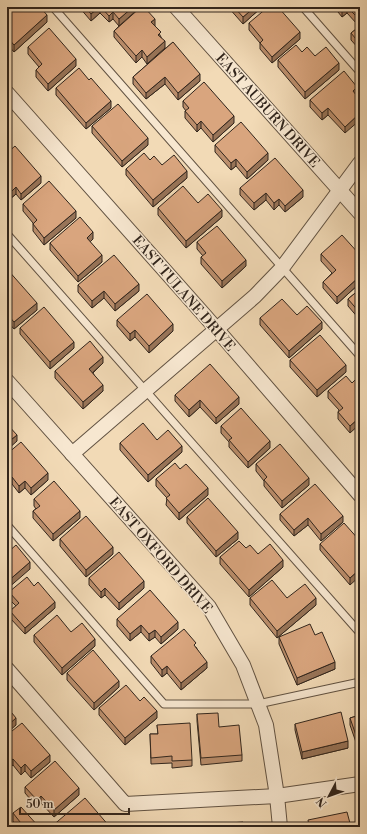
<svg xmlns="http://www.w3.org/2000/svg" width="367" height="834" viewBox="0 0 367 834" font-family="'Libre Bodoni',serif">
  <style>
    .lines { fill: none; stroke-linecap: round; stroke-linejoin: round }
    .service-casing { stroke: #615242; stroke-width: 9 }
    .minor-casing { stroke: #615242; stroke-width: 16 }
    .service { stroke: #f7e7d0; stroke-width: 7 }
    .minor { stroke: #f7e7d0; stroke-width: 14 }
    .wall { fill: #bb8e6c; stroke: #31251c }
    .shaded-wall { fill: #987458; stroke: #31251c }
    .building { fill: #d9a57e; stroke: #31251c }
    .labels { text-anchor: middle; stroke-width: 3; stroke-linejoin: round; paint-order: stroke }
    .street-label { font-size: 14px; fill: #31251c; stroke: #f7e7d0 }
  </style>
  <rect width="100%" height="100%" fill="#f2dab6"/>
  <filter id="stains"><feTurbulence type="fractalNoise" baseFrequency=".005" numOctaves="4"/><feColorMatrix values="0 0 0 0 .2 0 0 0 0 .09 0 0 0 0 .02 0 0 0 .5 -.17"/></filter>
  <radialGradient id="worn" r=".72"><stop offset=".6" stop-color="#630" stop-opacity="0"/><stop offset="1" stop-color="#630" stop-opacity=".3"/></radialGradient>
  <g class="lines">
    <g class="service-casing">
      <g id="service">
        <polyline points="53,7 360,356"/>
        <polyline points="303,7 360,72"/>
        <polyline points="7,234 360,633"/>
        <polyline points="7,525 164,704 258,704 360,682"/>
      </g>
    </g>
    <g class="minor-casing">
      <g id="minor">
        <polyline points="176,7 360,213"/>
        <polyline points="7,93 206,317 360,495"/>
        <polyline points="7,381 209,607 243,665 266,725 277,796 280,827"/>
        <polyline points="72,454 255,296 282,268 360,163"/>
        <polyline points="7,669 125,804 277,796 360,784"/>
      </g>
    </g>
    <use href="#service" class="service"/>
    <use href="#minor" class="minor"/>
  </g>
  <g class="wall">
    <polygon points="7,7 47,22 14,52 7,44"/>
    <polygon points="79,7 138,7 138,9 155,26 161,37 165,48 147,64 142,57 136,63 114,37 114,31 119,26 113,19 109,22 100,13 91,21"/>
    <polygon points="228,7 262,7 243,24"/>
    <polygon points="334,7 360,7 357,24 347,13 342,17"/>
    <polygon points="249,23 300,39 272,63 260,49 260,43 249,30"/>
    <polygon points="360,26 360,50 351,40 351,33"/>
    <polygon points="173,42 200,81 178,100 165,84 146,99 133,84 133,77"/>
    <polygon points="28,47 76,66 48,91 36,77 36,70 39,67 28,54"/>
    <polygon points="302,52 315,56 339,70 305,99 278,67 278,60"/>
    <polygon points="56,88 111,108 86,129 56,95"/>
    <polygon points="357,94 356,95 345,133 328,115 322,120 310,107 310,100"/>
    <polygon points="183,101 234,123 213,142 201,128 197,132 185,118 185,111 186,111 183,107"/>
    <polygon points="92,126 148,145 122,167 92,133"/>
    <polygon points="215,145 268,160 247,179 236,166 231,170 215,152"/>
    <polygon points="7,153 41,183 21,200 16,194 10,199 7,196"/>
    <polygon points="150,160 187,178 153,207 126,175 126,169"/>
    <polygon points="240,188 303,197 285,212 279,205 274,210 266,200 254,210 240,195"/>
    <polygon points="198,203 222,217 186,248 158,215 158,208"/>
    <polygon points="23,204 76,218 44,245 33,231 33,223 23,211"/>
    <polygon points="93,239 90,242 102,262 78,282 50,250 50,243"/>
    <polygon points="197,242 246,266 222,288 201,264 201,257 203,256 197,249"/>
    <polygon points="321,254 360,255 360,283 337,304 323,288 323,282 332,273 321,261"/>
    <polygon points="7,269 37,310 14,329 7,321"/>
    <polygon points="78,285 139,291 115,311 104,298 92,308 78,292"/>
    <polygon points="360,289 360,320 348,306 348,299"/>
    <polygon points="260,318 322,329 289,358 260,325"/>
    <polygon points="117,320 173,331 149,353 135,337 130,341 117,326"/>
    <polygon points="20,328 74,348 50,369 20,334"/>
    <polygon points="290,360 346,372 317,397 290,367"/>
    <polygon points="103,363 93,373 103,391 83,409 55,378 55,371"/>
    <polygon points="360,380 360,435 357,432 357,426 350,433 338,419 338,412 339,410 328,398 328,391"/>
    <polygon points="175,395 239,404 216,424 200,407 189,417 175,401"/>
    <polygon points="221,426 270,448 248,468 229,447 229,442 221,433"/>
    <polygon points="157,440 182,452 148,482 120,450 120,443"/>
    <polygon points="7,454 48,480 31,495 25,488 19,493 12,484 7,488"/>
    <polygon points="256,464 309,485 282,508 264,486 264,481 256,471"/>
    <polygon points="180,469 208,495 179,520 166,505 167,498 156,486 156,479"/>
    <polygon points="34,499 80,518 53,541 33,518 33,511 36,509 34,506"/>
    <polygon points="280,514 343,522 321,541 308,525 294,536 280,520"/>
    <polygon points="187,517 238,539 216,557 187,523"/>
    <polygon points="60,539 113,554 86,577 60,546"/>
    <polygon points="360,541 350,585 320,550 320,544"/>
    <polygon points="246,548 283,567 249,597 220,564 220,557"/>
    <polygon points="89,578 144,588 119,610 105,595 101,598 89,585"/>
    <polygon points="360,580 360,594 356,590 356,583"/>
    <polygon points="9,592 55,608 25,634 10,618 10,611 16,606 9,599"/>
    <polygon points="250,598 287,598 316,605 277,638 250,605"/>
    <polygon points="117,619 178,629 161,644 155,637 149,641 141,632 130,641 117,626"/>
    <polygon points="34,635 95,646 62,675 34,642"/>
    <polygon points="315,635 335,669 297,685 279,644 279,637"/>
    <polygon points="196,647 207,668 181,690 167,673 162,677 151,663 151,656"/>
    <polygon points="67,673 119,687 94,710 67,680"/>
    <polygon points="140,701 157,718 125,745 99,715 99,708"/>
    <polygon points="197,714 219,727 242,755 242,761 201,765 197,721"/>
    <polygon points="360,715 360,751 359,751 350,725 350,718"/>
    <polygon points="295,724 348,748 302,759 295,730"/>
    <polygon points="157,725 192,760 192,766 172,768 172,763 151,764 150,734 158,734"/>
    <polygon points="7,735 50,762 31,778 25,771 21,775 13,765 7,770"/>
    <polygon points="25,787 79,795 54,817 41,803 37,807 25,793"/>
    <polygon points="360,810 360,827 357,818 357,811"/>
    <polygon points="13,813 39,827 17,827 13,821"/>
  </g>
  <g class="shaded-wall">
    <polygon points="99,7 100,7 100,13 91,21 91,14"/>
    <polygon points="133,7 138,7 138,9 119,26 119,19"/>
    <polygon points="255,7 262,7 243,24 243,17"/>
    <polygon points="346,7 347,7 347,13 342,17 342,10"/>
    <polygon points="113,12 113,19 109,22 109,16"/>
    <polygon points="47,15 47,22 14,52 14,45"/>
    <polygon points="360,15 360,21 357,24 357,17"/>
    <polygon points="155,19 155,26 151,22"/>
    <polygon points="300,32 300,39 272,63 272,57"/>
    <polygon points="165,41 165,48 147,64 147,57"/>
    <polygon points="142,50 142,57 136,63 136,56"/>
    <polygon points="76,59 76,66 48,91 48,84"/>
    <polygon points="339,63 339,70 305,99 305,92"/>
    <polygon points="200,74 200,81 178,100 178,93"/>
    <polygon points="165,77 165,84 146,99 146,93"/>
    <polygon points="357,87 357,94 353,98 353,91"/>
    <polygon points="111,101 111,108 86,129 86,123"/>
    <polygon points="328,108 328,115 322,120 322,113"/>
    <polygon points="360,113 360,120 345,133 345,127"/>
    <polygon points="234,116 234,123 213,142 213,135"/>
    <polygon points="201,121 201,128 197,132 197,125"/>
    <polygon points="148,138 148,145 122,167 122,161"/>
    <polygon points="10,139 10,146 7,148 7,142"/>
    <polygon points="268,153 268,160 247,179 247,172"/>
    <polygon points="236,159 236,166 231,170 231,163"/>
    <polygon points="187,171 187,178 153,207 153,200"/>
    <polygon points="41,176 41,183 21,200 21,194"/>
    <polygon points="16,187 16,194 10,199 10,193"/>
    <polygon points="303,190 303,197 285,212 285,206"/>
    <polygon points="266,193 266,200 254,210 254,203"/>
    <polygon points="279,199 279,205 274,210 274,203"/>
    <polygon points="222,210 222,217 186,248 186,241"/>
    <polygon points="76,211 76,218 44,245 44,238"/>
    <polygon points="93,232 93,239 87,245 87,238"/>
    <polygon points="102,255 102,262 78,282 78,276"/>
    <polygon points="246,260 246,266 222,288 222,281"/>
    <polygon points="360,276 360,283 337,304 337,297"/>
    <polygon points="139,284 139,291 115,311 115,304"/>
    <polygon points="104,291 104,298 92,308 92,301"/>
    <polygon points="37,303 37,310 14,329 14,322"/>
    <polygon points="322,322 322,329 289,358 289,351"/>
    <polygon points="173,324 173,331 149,353 149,346"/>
    <polygon points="135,330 135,337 130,341 130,334"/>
    <polygon points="74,342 74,348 50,369 50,362"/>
    <polygon points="103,357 103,363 89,376 89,369"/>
    <polygon points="346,365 346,372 317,397 317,390"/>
    <polygon points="103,385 103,391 83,409 83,402"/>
    <polygon points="239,397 239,404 216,424 216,418"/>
    <polygon points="200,400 200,407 189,417 189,410"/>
    <polygon points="360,417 360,424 350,433 350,426"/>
    <polygon points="17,435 17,441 7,450 7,443"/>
    <polygon points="270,441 270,448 248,468 248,462"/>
    <polygon points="182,446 182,452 148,482 148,475"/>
    <polygon points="48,473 48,480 31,495 31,488"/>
    <polygon points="12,477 12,484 7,488 7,481"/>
    <polygon points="309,478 309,485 282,508 282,501"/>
    <polygon points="25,481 25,488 19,493 19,486"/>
    <polygon points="208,488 208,495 179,520 179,513"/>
    <polygon points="80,511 80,518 53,541 53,534"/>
    <polygon points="343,516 343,522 321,541 321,534"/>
    <polygon points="308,518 308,525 294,536 294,530"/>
    <polygon points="238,532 238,539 216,557 216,551"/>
    <polygon points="113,547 113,554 86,577 86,570"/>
    <polygon points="283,560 283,567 249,597 249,590"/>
    <polygon points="30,562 30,569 7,589 7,582"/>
    <polygon points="360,569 360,576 350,585 350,578"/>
    <polygon points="144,581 144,588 119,610 119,603"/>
    <polygon points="105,588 105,595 101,598 101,592"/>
    <polygon points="316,598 316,605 277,638 277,631"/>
    <polygon points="55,602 55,608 25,634 25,628"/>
    <polygon points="178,622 178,629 161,644 161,637"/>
    <polygon points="141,625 141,632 130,641 130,634"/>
    <polygon points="155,630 155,637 149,641 149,634"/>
    <polygon points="95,639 95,646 62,675 62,668"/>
    <polygon points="207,662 207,668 181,690 181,683"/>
    <polygon points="335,662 335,669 297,685 297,678"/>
    <polygon points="167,666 167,673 162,677 162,670"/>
    <polygon points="119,681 119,687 94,710 94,703"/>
    <polygon points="157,711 157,718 125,745 125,738"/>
    <polygon points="16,718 16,725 7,733 7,726"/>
    <polygon points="348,741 348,748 302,759 302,752"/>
    <rect x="359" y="744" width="1" height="7"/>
    <polygon points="50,755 50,762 31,778 31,771"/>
    <polygon points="13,759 13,765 7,770 7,763"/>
    <polygon points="25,764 25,771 21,775 21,768"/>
    <polygon points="79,788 79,795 54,817 54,810"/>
    <polygon points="41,796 41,803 37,807 37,800"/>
  </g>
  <g class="building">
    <polygon points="7,7 40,7 47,15 14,45 7,37"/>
    <polygon points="85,7 99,7 91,14"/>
    <polygon points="101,7 133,7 119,19 113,12 109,16"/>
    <polygon points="141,7 144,7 155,19 151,22 161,32 158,35 165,41 147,57 142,50 136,56 114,31"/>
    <polygon points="234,7 255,7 243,17"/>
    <polygon points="268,7 270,7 274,11 278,7 300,32 272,57 260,43 263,40 249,23"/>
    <polygon points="340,7 346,7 342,10"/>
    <polygon points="347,7 360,7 360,15 357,17"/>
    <polygon points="360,26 360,44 351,33"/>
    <polygon points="49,28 76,59 48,84 36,70 42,64 28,47"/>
    <polygon points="173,42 200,74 178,93 165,77 146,93 133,77"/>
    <polygon points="296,45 302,52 307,47 315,56 326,47 339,63 305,92 278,60"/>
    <polygon points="79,68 89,80 91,78 111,101 86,123 56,88"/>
    <polygon points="344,71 357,87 353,91 360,100 360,113 345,127 328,108 322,113 310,100"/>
    <polygon points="204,82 234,116 213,135 201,121 197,125 185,111 189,108 183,101"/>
    <polygon points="118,104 148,138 122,161 92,126"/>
    <polygon points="241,122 268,153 247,172 236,159 231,163 215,145"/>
    <polygon points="7,135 10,139 7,142"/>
    <polygon points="15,146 41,176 21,194 16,187 10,193 7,190 7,153"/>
    <polygon points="144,153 150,160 154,156 162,165 174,155 187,171 153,200 126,169"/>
    <polygon points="275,158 303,190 285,206 279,199 274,203 266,193 254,203 240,188"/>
    <polygon points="49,181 76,211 44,238 33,224 37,220 23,204"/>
    <polygon points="183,186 198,203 208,194 222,210 186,241 158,208"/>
    <polygon points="80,217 93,232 87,238 102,255 78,276 50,243"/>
    <polygon points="217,226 246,260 222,281 201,257 206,253 197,242"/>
    <polygon points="342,235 360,255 360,276 337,297 323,282 336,270 321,254"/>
    <polygon points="114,255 139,284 115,304 104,291 92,301 78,285"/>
    <polygon points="7,269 37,303 14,322 7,314"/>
    <polygon points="360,289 360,313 348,299"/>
    <polygon points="147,294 173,324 149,346 135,330 130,334 117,320"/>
    <polygon points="282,299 297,315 307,306 322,322 289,351 260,318"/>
    <polygon points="44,307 74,342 50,362 20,328"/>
    <polygon points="320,335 346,365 317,390 290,360"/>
    <polygon points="90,341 103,357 89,369 103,385 83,402 55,371"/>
    <polygon points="210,364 239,397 216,418 200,400 189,410 175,395"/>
    <polygon points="346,376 352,383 358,377 360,380 360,417 350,426 338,412 343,408 328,391"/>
    <polygon points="241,408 270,441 248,462 229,440 232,438 221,426"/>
    <polygon points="143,423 157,440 168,430 182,446 148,475 120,443"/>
    <polygon points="360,423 360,428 357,425"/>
    <polygon points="7,424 17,435 7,443"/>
    <polygon points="21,442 48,473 31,488 25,481 19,486 12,477 7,481 7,454"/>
    <polygon points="280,444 309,478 282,501 264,480 267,477 256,464"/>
    <polygon points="175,463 180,469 186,464 208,488 179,513 166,498 170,495 156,479"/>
    <polygon points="54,481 80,511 53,534 33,511 40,506 34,499"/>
    <polygon points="315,484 343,516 321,534 308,518 294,530 280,514"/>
    <polygon points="208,498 238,532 216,551 187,517"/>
    <polygon points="86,516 113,547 86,570 60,539"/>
    <polygon points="344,523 360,541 360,569 350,578 320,544"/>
    <polygon points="239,541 246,548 250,545 258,554 270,544 283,560 249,590 220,557"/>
    <polygon points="16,545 30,562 7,582 7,553"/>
    <polygon points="119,552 144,581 119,603 105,588 101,592 89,578"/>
    <polygon points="27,577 34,586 38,582 55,602 25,628 10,611 19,603 9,592"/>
    <polygon points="272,580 287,598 305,584 316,598 277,631 250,598"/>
    <polygon points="360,580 360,587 356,583"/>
    <polygon points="150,590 178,622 161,637 155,630 149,634 141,625 130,634 117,619"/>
    <polygon points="57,615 71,632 82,623 95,639 62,668 34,635"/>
    <polygon points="310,624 315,635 322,632 335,662 297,678 279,637"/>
    <polygon points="184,629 196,643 194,645 207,662 181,683 167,666 162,670 151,656"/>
    <polygon points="93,650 119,681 94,703 67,673"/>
    <polygon points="126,685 140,701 144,697 157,711 125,738 99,708"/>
    <polygon points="7,707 16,718 7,726"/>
    <polygon points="341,712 348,741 302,752 295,724"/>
    <polygon points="218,713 219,727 239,725 242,755 201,758 197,714"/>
    <polygon points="360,715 360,744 359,744 350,718"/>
    <polygon points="22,723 50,755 31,771 25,764 21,768 13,759 7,763 7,735"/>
    <polygon points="190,723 192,760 172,761 172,756 151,758 150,734 158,734 157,725"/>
    <polygon points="55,761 79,788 54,810 41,796 37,800 25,787"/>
    <polygon points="85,798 110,827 51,827"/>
    <polygon points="21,807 39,827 24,827 13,813"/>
    <polygon points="360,810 360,822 357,811"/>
    <polygon points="347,812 351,827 309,827 308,820"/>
    <polygon points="243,822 243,827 217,827 216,824"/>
    <polygon points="205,825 205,827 171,827"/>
  </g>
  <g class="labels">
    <g class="street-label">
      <text transform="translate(268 110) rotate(48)" y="5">EAST AUBURN DRIVE</text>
      <text transform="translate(184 293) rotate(49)" y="5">EAST TULANE DRIVE</text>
      <text transform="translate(161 555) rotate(49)" y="5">EAST OXFORD DRIVE</text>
    </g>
  </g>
  <rect width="367" height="834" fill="none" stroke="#f2dab6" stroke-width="24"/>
  <rect x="8" y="8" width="351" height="818" fill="none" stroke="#31251c" stroke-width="2"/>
  <rect x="12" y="12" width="343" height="810" fill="none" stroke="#31251c"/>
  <g transform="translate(329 796) rotate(229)" stroke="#f7e7d0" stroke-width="3" paint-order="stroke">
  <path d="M0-3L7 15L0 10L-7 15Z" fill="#31251c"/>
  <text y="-6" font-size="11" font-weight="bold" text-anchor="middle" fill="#31251c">N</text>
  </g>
  <path d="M20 808v6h109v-6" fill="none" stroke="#31251c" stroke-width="2"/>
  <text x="26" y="808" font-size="12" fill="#31251c" stroke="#f7e7d0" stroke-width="3" paint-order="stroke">50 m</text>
  <rect width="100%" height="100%" filter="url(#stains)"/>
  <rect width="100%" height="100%" fill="url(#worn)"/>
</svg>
